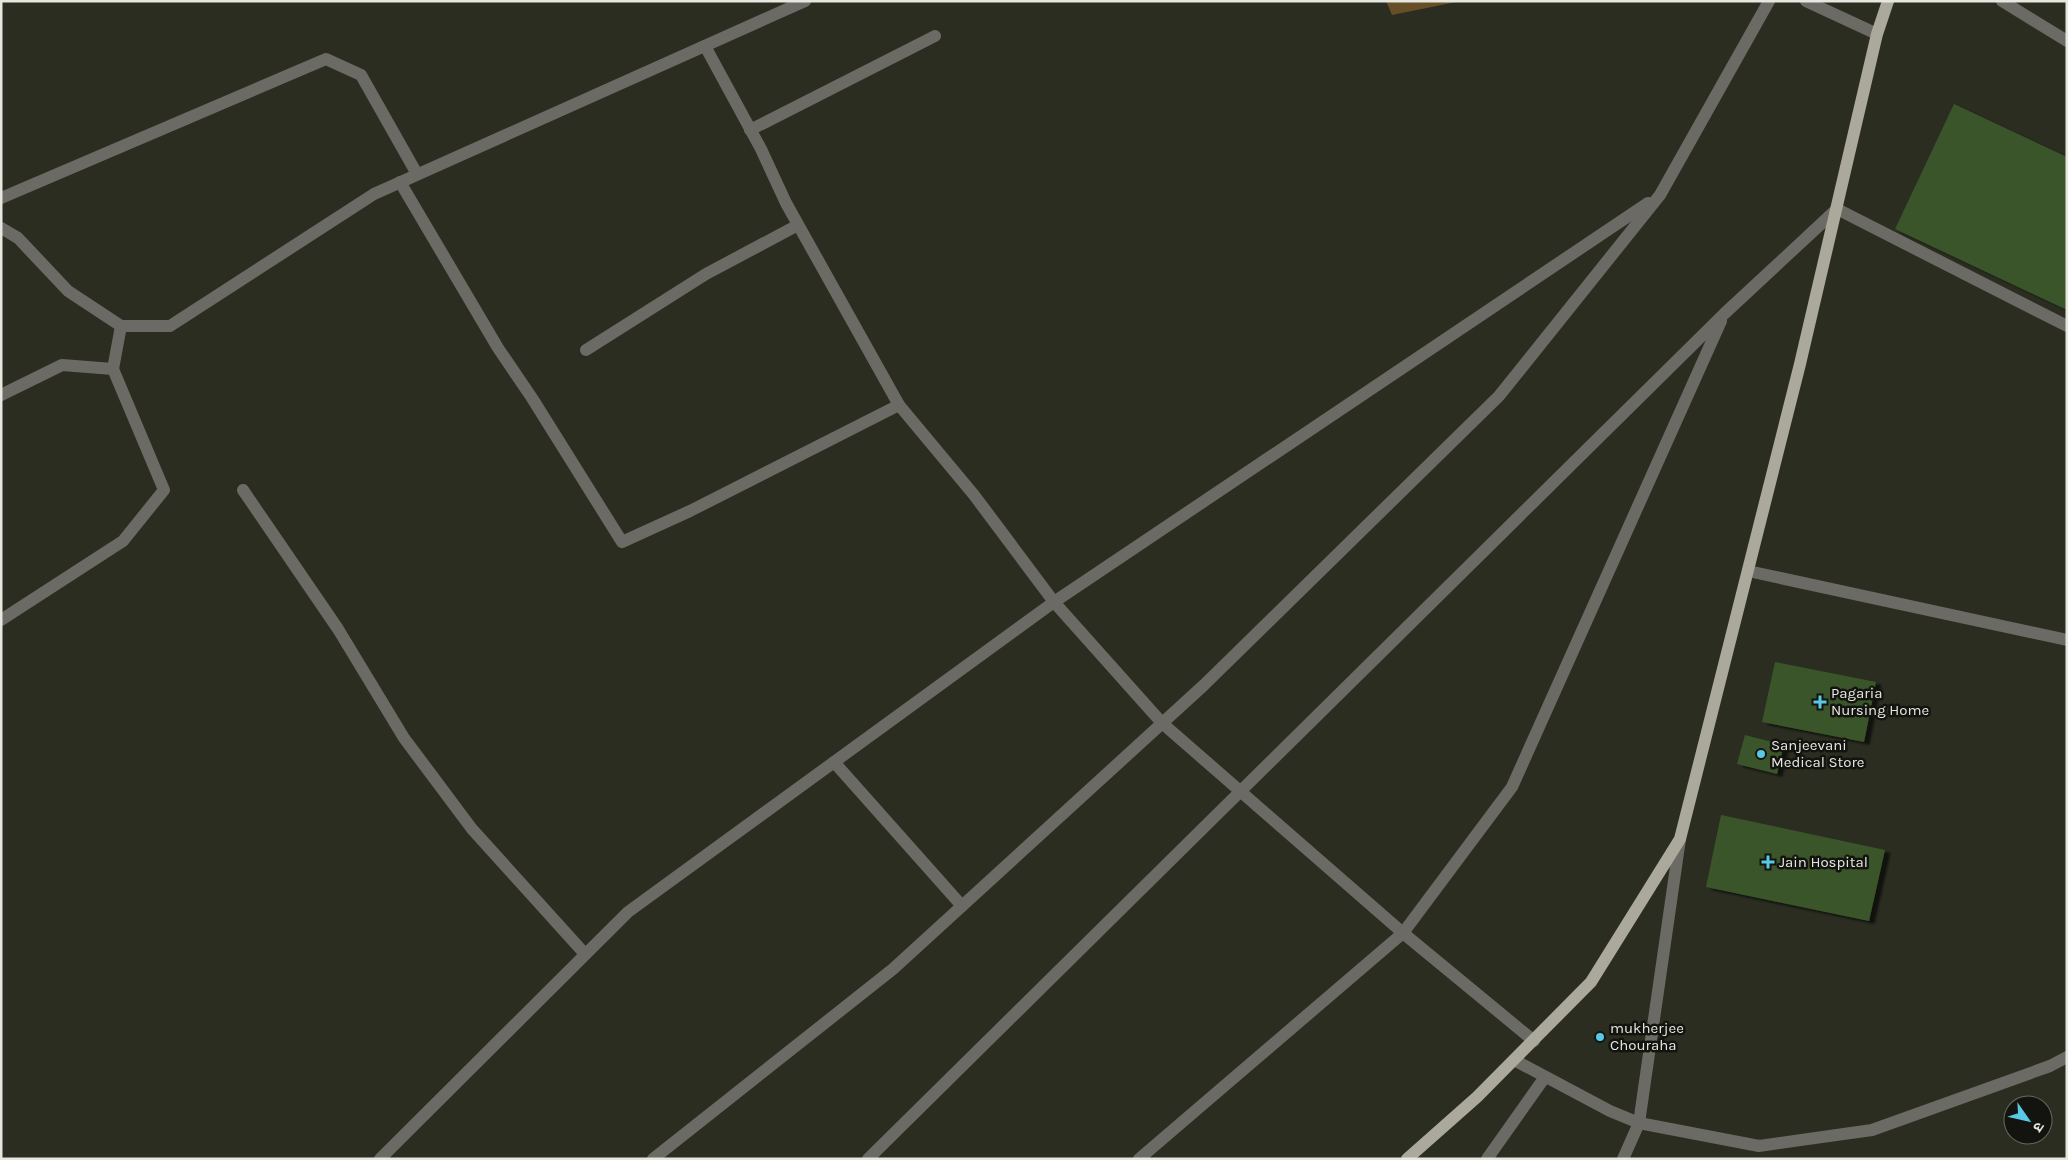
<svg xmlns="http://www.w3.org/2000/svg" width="2068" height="1160" viewBox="0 0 2068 1160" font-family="Karla,'Noto Sans Devanagari',sans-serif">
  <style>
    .green { fill: #684e27 }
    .building { fill: #3a552c; filter: url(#shadow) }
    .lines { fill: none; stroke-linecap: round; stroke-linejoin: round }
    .minor { stroke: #6b6a64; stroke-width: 12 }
    .major { stroke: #aba89c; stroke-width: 12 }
    .poi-dot { fill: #59c8e5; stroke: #13140f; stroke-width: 2 }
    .labels { text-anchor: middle; stroke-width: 5; stroke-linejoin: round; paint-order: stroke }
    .poi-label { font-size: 15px; fill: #e6e8e0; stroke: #13140f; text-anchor: start }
  </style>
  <defs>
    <filter id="shadow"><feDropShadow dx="5.5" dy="3" stdDeviation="1" flood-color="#0009"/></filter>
  </defs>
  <rect width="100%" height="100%" fill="#2b2d21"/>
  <polygon class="green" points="1386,1 1461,1 1392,15"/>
  <g class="building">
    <polygon points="1954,104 2067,157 2067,310 1895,229"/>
    <polygon points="1775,662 1876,682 1864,742 1762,722"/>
    <polygon points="1745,735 1784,745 1777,774 1737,764"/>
    <polygon points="1721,815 1885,850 1869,921 1706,887"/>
  </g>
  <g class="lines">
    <g class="minor">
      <polyline points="1806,1 1877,34"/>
      <polyline points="2002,1 2067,41"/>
      <polyline points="705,46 761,149 786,203 899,405 974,495 1054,602 1162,723 1403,933 1534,1041"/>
      <polyline points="750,130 935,36"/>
      <polyline points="400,182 498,348 532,398 622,542 690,511 899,405"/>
      <polyline points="1,198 326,59 361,75 417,174"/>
      <polyline points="1,228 18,238 68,291 121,326 170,326 374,194 805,1"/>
      <polyline points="586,350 706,274 798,225"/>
      <polyline points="1,395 62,365 113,369"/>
      <polyline points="243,490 338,629 404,738 472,829 585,954"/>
      <polyline points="1748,571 2067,640"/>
      <polyline points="1,620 123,541 164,490 113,369 121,326"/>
      <polyline points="834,762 962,906"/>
      <polyline points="1514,1060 1610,1111 1639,1123 1759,1146 1872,1130 2050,1066 2067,1057"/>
      <polyline points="380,1159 628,912 1054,602 1648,203"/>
      <polyline points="653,1159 893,969 1204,685 1499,396 1660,195 1769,1"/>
      <polyline points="868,1159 1724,314 1837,209 2067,326"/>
      <polyline points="1139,1159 1403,933 1512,787 1721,321"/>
      <polyline points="1487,1159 1545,1077"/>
      <polyline points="1623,1159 1639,1123 1680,839"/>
    </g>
    <polyline class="major" points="1407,1159 1477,1097 1591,982 1680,839 1800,364 1877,34 1888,1"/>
  </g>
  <g class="poi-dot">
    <path d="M1817.5 694.5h5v5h5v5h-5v5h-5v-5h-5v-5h5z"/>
    <circle cx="1761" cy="754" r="5"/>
    <path d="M1765.5 854.5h5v5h5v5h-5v5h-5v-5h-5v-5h5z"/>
    <circle cx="1600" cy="1037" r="5"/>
  </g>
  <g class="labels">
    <g class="poi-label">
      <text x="1831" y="698">Pagaria<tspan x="1831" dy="17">Nursing Home</tspan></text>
      <text x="1771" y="750">Sanjeevani<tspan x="1771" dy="17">Medical Store</tspan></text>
      <text x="1779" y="867">Jain Hospital</text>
      <text x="1610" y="1033">mukherjee<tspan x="1610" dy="17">Chouraha</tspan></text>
    </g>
  </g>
  <rect width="2068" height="1160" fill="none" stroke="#e6e8e0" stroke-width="5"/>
  <g transform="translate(2028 1120) rotate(124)"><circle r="24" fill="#13140f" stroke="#676963"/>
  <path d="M0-4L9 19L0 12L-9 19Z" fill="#59c8e5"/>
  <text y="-8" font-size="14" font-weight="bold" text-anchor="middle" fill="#e6e8e0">उ</text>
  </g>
</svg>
